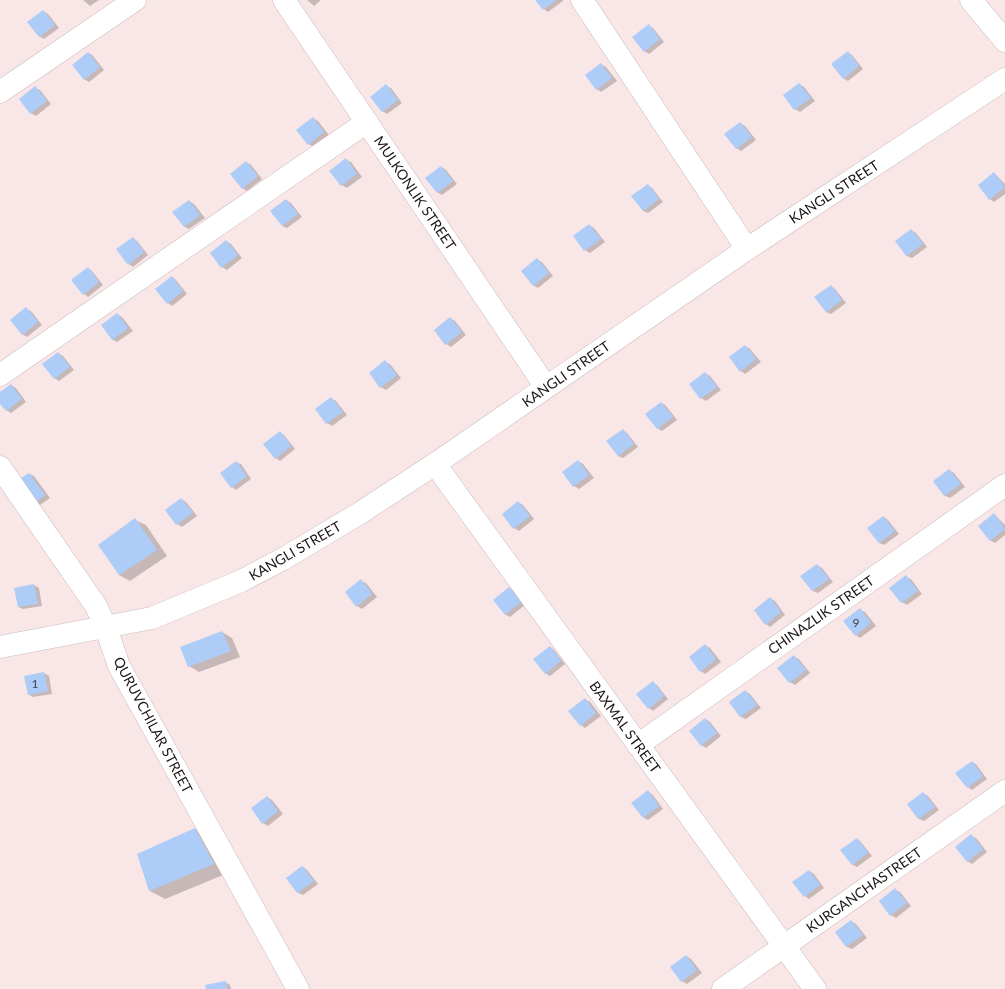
<svg xmlns="http://www.w3.org/2000/svg" width="1005" height="989" viewBox="0 0 1005 989" font-family="Lato,sans-serif">
  <style>
    .shadow { fill: #0003 }
    .building { fill: #adcdf8 }
    .lines { fill: none; stroke-linecap: round; stroke-linejoin: round }
    .street-casing { stroke: #cdbcbc; stroke-width: 23 }
    .secondary-casing { stroke: #cdbcbc; stroke-width: 23 }
    .street { stroke: #fff; stroke-width: 22 }
    .secondary { stroke: #fff; stroke-width: 22 }
    .labels { text-anchor: middle; stroke-width: 3; stroke-linejoin: round; paint-order: stroke }
    .number-label { font-size: 12px; fill: #40444e }
    .street-label { font-size: 14px; fill: #1c1616; stroke: #fff }
  </style>
  <rect width="100%" height="100%" fill="#f9e6e7"/>
  <g class="shadow">
    <polygon points="83,0 99,0 90,6"/>
    <polygon points="307,0 321,0 314,6"/>
    <polygon points="536,0 563,0 563,1 548,12 544,9"/>
    <polygon points="43,11 48,14 59,28 44,39 39,36"/>
    <polygon points="649,26 653,28 664,42 649,54 644,51"/>
    <polygon points="89,53 93,56 104,70 89,82 84,79"/>
    <polygon points="848,53 852,55 863,69 848,81 843,78"/>
    <polygon points="601,64 606,67 617,81 601,92 597,89"/>
    <polygon points="799,84 804,87 815,101 800,112 795,109 784,95"/>
    <polygon points="386,86 391,88 402,103 387,114 382,111"/>
    <polygon points="35,88 40,90 51,104 36,116 31,113"/>
    <polygon points="313,118 318,121 329,135 313,147 309,144"/>
    <polygon points="740,123 745,126 756,140 741,151 736,148"/>
    <polygon points="346,160 351,162 362,177 347,188 342,185"/>
    <polygon points="246,162 251,165 262,179 247,191 242,188"/>
    <polygon points="441,167 446,170 457,184 442,195 437,192"/>
    <polygon points="994,173 1005,184 1005,194 994,202 990,199"/>
    <polygon points="648,185 652,188 663,202 648,213 643,211"/>
    <polygon points="286,200 291,203 302,217 287,228 282,226"/>
    <polygon points="189,201 194,204 205,218 189,229 185,227 174,212"/>
    <polygon points="589,225 594,228 605,242 590,253 585,250 574,236"/>
    <polygon points="911,230 916,233 927,247 912,258 907,256 896,241"/>
    <polygon points="133,238 137,241 148,255 133,267 129,264"/>
    <polygon points="226,241 231,244 242,258 227,270 222,267"/>
    <polygon points="538,260 542,262 553,276 538,288 533,285"/>
    <polygon points="88,268 92,271 103,285 88,297 84,294"/>
    <polygon points="172,277 176,280 187,294 172,306 168,303"/>
    <polygon points="831,286 835,289 846,303 831,314 826,312"/>
    <polygon points="26,309 31,311 42,325 27,337 22,334"/>
    <polygon points="117,314 122,317 133,331 117,342 113,340 102,326"/>
    <polygon points="450,318 455,321 466,335 451,347 446,344"/>
    <polygon points="745,346 750,349 761,362 745,374 741,371"/>
    <polygon points="58,353 63,356 74,370 59,381 54,378"/>
    <polygon points="385,362 390,364 401,378 386,390 381,387"/>
    <polygon points="705,373 710,376 721,390 706,401 701,398 690,384"/>
    <polygon points="11,385 16,388 26,402 11,413 6,410 0,402 0,393"/>
    <polygon points="331,398 336,401 347,415 332,426 327,423"/>
    <polygon points="662,403 666,406 677,420 662,431 657,428"/>
    <polygon points="623,430 627,433 638,447 623,458 618,456"/>
    <polygon points="280,433 284,435 295,449 280,461 276,458"/>
    <polygon points="578,461 583,464 594,478 579,489 574,486 563,472"/>
    <polygon points="236,462 241,464 251,479 236,490 232,487"/>
    <polygon points="949,470 954,473 965,487 950,498 945,496 934,482"/>
    <polygon points="29,474 34,476 50,498 40,505 35,502"/>
    <polygon points="181,499 186,502 197,516 182,527 177,524 166,510"/>
    <polygon points="518,502 523,505 534,519 519,531 514,528"/>
    <polygon points="994,514 1005,525 1005,535 995,543 990,540"/>
    <polygon points="884,517 888,520 899,534 884,545 879,543 868,529"/>
    <polygon points="135,520 146,525 167,556 130,581 119,575 100,545"/>
    <polygon points="817,565 822,568 833,582 818,593 813,591 802,576"/>
    <polygon points="906,577 911,579 922,594 907,605 902,602"/>
    <polygon points="361,581 366,583 377,597 362,609 357,606"/>
    <polygon points="34,585 39,588 42,606 23,609 18,607"/>
    <polygon points="509,588 514,591 525,605 510,617 505,614"/>
    <polygon points="770,598 775,601 785,615 770,627 766,624"/>
    <polygon points="860,610 865,612 876,626 860,638 856,635"/>
    <polygon points="222,632 232,638 240,657 199,672 189,666"/>
    <polygon points="705,645 710,648 721,662 705,674 701,671"/>
    <polygon points="550,647 554,650 565,664 550,676 545,673"/>
    <polygon points="794,657 799,659 810,673 795,685 790,682"/>
    <polygon points="44,673 49,676 52,694 33,697 28,694 25,677"/>
    <polygon points="653,683 657,685 668,699 653,711 649,708"/>
    <polygon points="745,691 750,694 761,708 746,719 741,717 730,703"/>
    <polygon points="585,699 590,702 601,716 585,728 581,725"/>
    <polygon points="705,719 710,722 721,736 706,748 701,745"/>
    <polygon points="972,762 976,764 987,779 972,790 968,787"/>
    <polygon points="648,792 652,794 663,809 648,820 644,818"/>
    <polygon points="923,793 928,796 939,810 924,821 919,819 908,804"/>
    <polygon points="267,797 272,800 283,814 268,826 263,823"/>
    <polygon points="195,829 210,838 228,873 165,899 150,891"/>
    <polygon points="971,836 976,838 987,852 972,864 967,861"/>
    <polygon points="857,839 861,842 872,856 857,867 853,865 842,851"/>
    <polygon points="303,867 307,870 318,884 303,895 298,893 287,879"/>
    <polygon points="809,871 814,874 824,888 809,899 805,896"/>
    <polygon points="895,890 900,892 911,906 896,918 891,915"/>
    <polygon points="851,921 856,924 867,938 852,949 847,947 836,932"/>
    <polygon points="686,956 691,959 702,973 687,984 682,981 671,967"/>
    <polygon points="225,982 230,985 231,989 207,989"/>
  </g>
  <g class="building">
    <polygon points="535,0 556,0 543,10"/>
    <polygon points="43,10 55,25 39,37 27,22"/>
    <polygon points="649,24 660,39 644,52 632,37"/>
    <polygon points="848,51 859,66 843,79 831,64"/>
    <polygon points="88,52 100,67 84,80 72,65"/>
    <polygon points="601,63 612,78 596,90 585,75"/>
    <polygon points="799,83 811,98 794,110 783,95"/>
    <polygon points="386,84 398,100 382,112 370,97"/>
    <polygon points="35,86 47,101 30,114 19,99"/>
    <polygon points="313,117 324,132 308,145 296,130"/>
    <polygon points="740,122 752,137 736,149 724,134"/>
    <polygon points="346,158 357,174 341,186 329,171"/>
    <polygon points="246,161 258,176 242,189 230,174"/>
    <polygon points="441,166 453,181 437,193 425,178"/>
    <polygon points="994,172 1005,187 989,200 978,185"/>
    <polygon points="648,184 659,199 643,211 631,196"/>
    <polygon points="286,199 298,214 282,226 270,211"/>
    <polygon points="189,200 200,215 184,227 172,212"/>
    <polygon points="589,224 601,239 584,251 573,236"/>
    <polygon points="911,229 923,244 906,256 895,241"/>
    <polygon points="133,237 144,252 128,265 116,249"/>
    <polygon points="226,240 238,255 221,268 210,253"/>
    <polygon points="537,258 549,273 533,286 521,271"/>
    <polygon points="88,267 99,282 83,295 71,280"/>
    <polygon points="172,276 183,291 167,304 155,289"/>
    <polygon points="831,285 842,300 826,312 814,297"/>
    <polygon points="26,307 38,322 22,335 10,320"/>
    <polygon points="117,313 128,328 112,340 101,325"/>
    <polygon points="450,317 462,332 445,345 434,330"/>
    <polygon points="745,345 756,359 740,372 729,357"/>
    <polygon points="58,352 70,367 54,379 42,364"/>
    <polygon points="385,360 397,375 380,388 369,373"/>
    <polygon points="705,372 717,387 700,399 689,384"/>
    <polygon points="11,384 22,399 6,411 0,404 0,392"/>
    <polygon points="331,397 343,412 326,424 315,409"/>
    <polygon points="661,402 673,417 657,429 645,414"/>
    <polygon points="623,429 634,444 618,456 606,441"/>
    <polygon points="280,431 291,446 275,459 263,444"/>
    <polygon points="578,460 589,475 573,487 562,472"/>
    <polygon points="236,461 247,476 231,488 220,473"/>
    <polygon points="949,469 961,484 944,496 933,481"/>
    <polygon points="29,473 45,495 35,503 18,480"/>
    <polygon points="181,498 193,513 176,525 165,510"/>
    <polygon points="518,501 530,516 513,529 502,514"/>
    <polygon points="994,513 1005,529 990,541 978,526"/>
    <polygon points="883,516 895,531 879,543 867,528"/>
    <polygon points="135,518 157,550 119,575 98,545"/>
    <polygon points="817,564 829,579 812,591 800,576"/>
    <polygon points="906,575 918,591 901,603 889,588"/>
    <polygon points="361,579 372,594 356,607 345,592"/>
    <polygon points="34,584 38,604 18,607 14,588"/>
    <polygon points="509,587 521,602 505,615 493,600"/>
    <polygon points="770,597 781,612 765,625 754,610"/>
    <polygon points="860,608 871,623 855,636 843,621"/>
    <polygon points="222,631 231,651 188,667 180,647"/>
    <polygon points="705,644 716,659 700,672 689,657"/>
    <polygon points="550,646 561,661 545,674 533,659"/>
    <polygon points="794,655 806,670 789,683 777,668"/>
    <polygon points="44,672 48,691 28,695 24,676"/>
    <polygon points="653,681 664,696 648,709 636,694"/>
    <polygon points="745,690 757,705 740,717 729,702"/>
    <polygon points="585,698 596,713 580,726 568,711"/>
    <polygon points="705,718 717,733 701,746 689,731"/>
    <polygon points="972,761 983,776 967,788 955,773"/>
    <polygon points="648,790 659,806 643,818 631,803"/>
    <polygon points="923,792 935,807 918,819 907,804"/>
    <polygon points="267,796 278,811 262,824 251,808"/>
    <polygon points="195,828 214,864 149,891 137,854"/>
    <polygon points="971,834 983,849 967,862 955,847"/>
    <polygon points="857,838 868,853 852,865 840,850"/>
    <polygon points="302,866 314,881 297,893 286,878"/>
    <polygon points="809,870 820,885 804,897 792,882"/>
    <polygon points="895,888 907,903 890,916 879,901"/>
    <polygon points="851,920 863,935 846,947 835,932"/>
    <polygon points="686,955 697,970 681,982 670,967"/>
    <polygon points="226,981 227,989 206,989 205,985"/>
  </g>
  <g class="lines">
    <g class="street-casing">
      <g id="street">
        <polyline points="284,0 546,387"/>
        <polyline points="582,0 747,249"/>
        <polyline points="971,0 1005,41"/>
        <polyline points="0,92 135,0"/>
        <polyline points="0,375 367,122"/>
        <polyline points="435,464 815,989"/>
        <polyline points="0,467 96,606 106,628 119,666 298,989"/>
        <polyline points="638,745 1005,485"/>
        <polyline points="723,989 1005,791"/>
      </g>
    </g>
    <g class="secondary-casing">
      <polyline id="secondary" points="0,647 152,618 241,581 283,559 360,513 435,464 747,249 1005,79"/>
    </g>
    <use href="#street" class="street"/>
    <use href="#secondary" class="secondary"/>
  </g>
  <g class="labels">
    <g class="number-label">
      <text x="856" y="627">9</text>
      <text x="35" y="688">1</text>
    </g>
    <g class="street-label">
      <text transform="translate(834 192) rotate(-33)" y="5">KANGLI STREET</text>
      <text transform="translate(415 193) rotate(56)" y="5">MULKONLIK STREET</text>
      <text transform="translate(566 374) rotate(-35)" y="5">KANGLI STREET</text>
      <text transform="translate(295 551) rotate(-30)" y="5">KANGLI STREET</text>
      <text transform="translate(821 615) rotate(-35)" y="5">CHINАZLIK STREET</text>
      <text transform="translate(153 725) rotate(62)" y="5">QURUVCHILAR STREET</text>
      <text transform="translate(625 727) rotate(54)" y="5">BAXMAL STREET</text>
      <text transform="translate(864 890) rotate(-35)" y="5">KURGANCHASTREET</text>
    </g>
  </g>
</svg>
